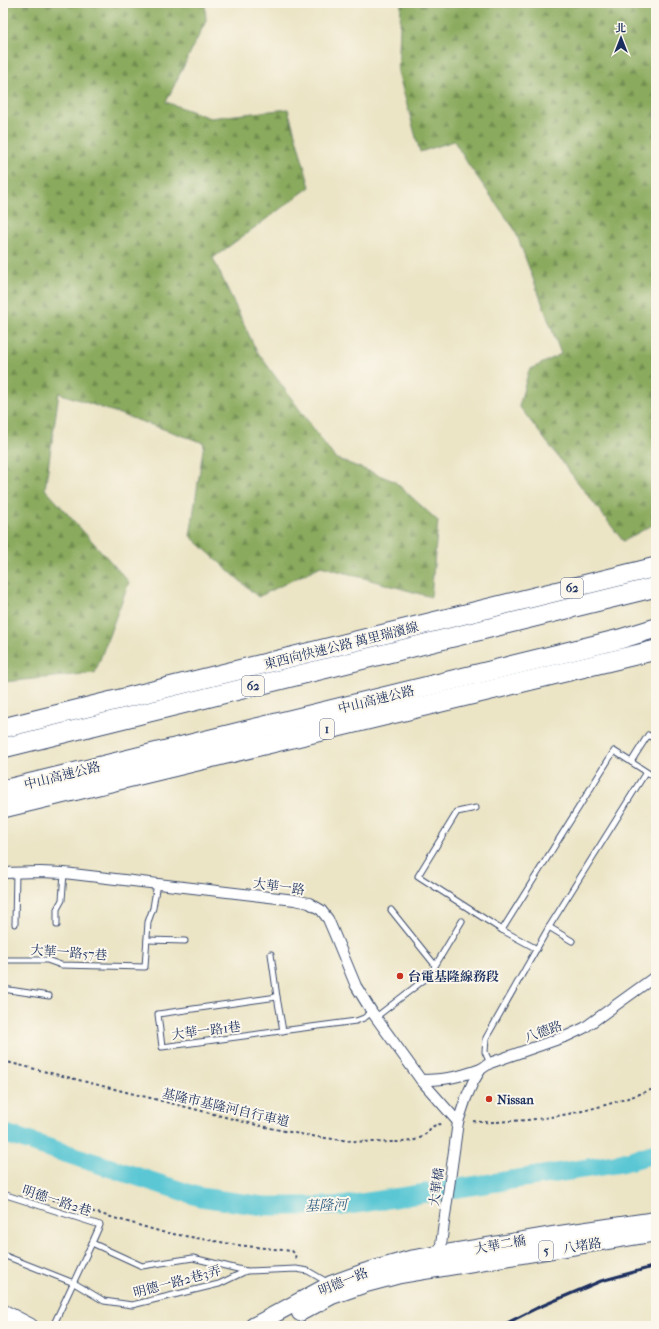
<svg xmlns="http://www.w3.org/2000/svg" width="659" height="1329" viewBox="0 0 659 1329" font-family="'IM FELL French Canon','Noto Serif TC',serif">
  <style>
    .forest { fill: url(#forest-firs); stroke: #526c5e }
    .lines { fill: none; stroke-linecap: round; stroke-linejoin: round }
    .river { stroke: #5bc7d4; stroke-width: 19 }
    .lane-casing { stroke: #3a4a6d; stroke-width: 7 }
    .street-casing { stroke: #3a4a6d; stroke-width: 12 }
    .secondary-casing { stroke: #3a4a6d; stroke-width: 17 }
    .primary-casing { stroke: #3a4a6d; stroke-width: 18 }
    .highway-casing { stroke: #3a4a6d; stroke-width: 21 }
    .path { stroke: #3a4a6d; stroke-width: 2; stroke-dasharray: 3 3; stroke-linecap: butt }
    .lane { stroke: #fff; stroke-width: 5 }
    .street { stroke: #fff; stroke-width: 10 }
    .secondary { stroke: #fff; stroke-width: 15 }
    .primary { stroke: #fff; stroke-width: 16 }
    .highway { stroke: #fff; stroke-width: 19 }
    .rail { stroke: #1b2f5e; stroke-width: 3 }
    .poi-dot { fill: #c8321e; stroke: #fbf7ec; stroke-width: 1.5 }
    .labels { text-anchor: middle; stroke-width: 4; stroke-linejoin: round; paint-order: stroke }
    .shield { fill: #fbf7ec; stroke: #5e6b89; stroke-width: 1 }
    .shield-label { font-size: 12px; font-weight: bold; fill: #1b2f5e }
    .street-label { font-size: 13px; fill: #1b2f5e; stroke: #fbf7ec }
    .poi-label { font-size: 13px; font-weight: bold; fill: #1b2f5e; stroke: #fbf7ec; text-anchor: start }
    .water-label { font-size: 14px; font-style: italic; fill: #2e5d81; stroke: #fbf7ec }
  </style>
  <defs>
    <pattern id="forest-firs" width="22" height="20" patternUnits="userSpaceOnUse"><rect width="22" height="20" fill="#8aaa5d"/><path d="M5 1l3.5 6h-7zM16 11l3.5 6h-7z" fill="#708b50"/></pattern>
  </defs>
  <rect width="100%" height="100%" fill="#fbf7ec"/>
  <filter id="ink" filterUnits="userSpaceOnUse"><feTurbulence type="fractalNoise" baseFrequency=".025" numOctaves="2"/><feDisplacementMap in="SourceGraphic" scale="8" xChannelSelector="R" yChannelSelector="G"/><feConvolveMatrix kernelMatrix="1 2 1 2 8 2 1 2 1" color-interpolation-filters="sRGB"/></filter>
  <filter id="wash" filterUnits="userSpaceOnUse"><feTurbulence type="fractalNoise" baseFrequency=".012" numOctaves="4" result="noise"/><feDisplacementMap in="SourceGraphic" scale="16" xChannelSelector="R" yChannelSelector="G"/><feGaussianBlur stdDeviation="0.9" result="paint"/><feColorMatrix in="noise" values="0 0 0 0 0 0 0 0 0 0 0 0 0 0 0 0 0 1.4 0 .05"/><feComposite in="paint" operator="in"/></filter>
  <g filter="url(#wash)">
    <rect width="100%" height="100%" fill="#ebe4c5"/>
    <g class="forest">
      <polygon points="3,3 205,3 206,21 166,102 210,118 288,109 310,187 213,258 256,350 335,458 394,481 438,521 431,597 321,566 258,597 190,536 204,443 59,393 45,489 129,582 95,673 3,682"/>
      <polygon points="401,3 656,3 656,523 623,541 519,406 529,370 561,354 515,230 468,164 454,141 420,152 398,72"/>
    </g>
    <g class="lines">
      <polyline class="river" points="3,1133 200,1197 264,1206 342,1206 621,1163 656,1153"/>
    </g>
  </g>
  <g filter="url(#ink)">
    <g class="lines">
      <g class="lane-casing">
        <g id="lane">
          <polyline points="631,762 648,735 656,740"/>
          <polyline points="476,808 457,812 418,876 502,930"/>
          <polyline points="391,910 435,965"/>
          <polyline points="15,924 16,872"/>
          <polyline points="57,925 57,909 62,900 64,873"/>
          <polyline points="549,927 646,772"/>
          <polyline points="147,940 185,941"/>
          <polyline points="537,949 502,930 614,751 656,778"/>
          <polyline points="271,954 277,997 158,1014 162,1047 356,1021 364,1018 372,1012"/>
          <polyline points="3,960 47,960 61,965 145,967 148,922 153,908 157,883"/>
          <polyline points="3,989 49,996"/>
          <polyline points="277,997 283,1031"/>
          <polyline points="376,1017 429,976 462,921"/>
          <polyline points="490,1063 485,1052 486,1038 549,927 572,941"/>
          <polyline points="3,1194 100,1225 92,1243 142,1266 193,1258 246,1271 296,1269 308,1271 327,1282"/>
          <polyline points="3,1255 74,1283 104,1301 132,1305 219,1284 246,1271"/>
          <polyline points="53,1326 92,1243"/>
        </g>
      </g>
      <g class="street-casing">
        <g id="street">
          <polyline points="3,873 40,872 64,873 295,900 309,903 321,910 328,919 334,933 356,986 372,1012 421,1080 458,1122"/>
          <path d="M421 1080C445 1080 459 1077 481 1069"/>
          <polyline points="439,1259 458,1122 466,1098 473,1082 481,1069 490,1063 504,1058 567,1036 584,1028 656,976"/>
        </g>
      </g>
      <g class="secondary-casing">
        <polyline id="secondary" points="3,1312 30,1326"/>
      </g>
      <g class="primary-casing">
        <g id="primary">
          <polyline points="300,1313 332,1296 366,1284 400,1275 656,1233"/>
          <polyline points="253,1326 331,1284 364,1272 410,1259 553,1235 656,1220"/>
        </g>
      </g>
      <g class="highway-casing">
        <g id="highway">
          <polyline points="3,728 656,567"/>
          <polyline points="3,748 656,587"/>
          <polyline points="3,790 620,639 656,628"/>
          <polyline points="3,808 656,650"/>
        </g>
      </g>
      <g class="path">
        <path d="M3 1061C67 1077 130 1093 194 1109 259 1126 326 1144 394 1142 403 1142 415 1142 423 1136 432 1129 430 1125 442 1124"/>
        <path d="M473 1121C485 1123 498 1122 510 1121 560 1119 609 1106 656 1088"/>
        <polyline points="46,1198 162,1232 237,1245 292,1251 295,1254 296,1261"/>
      </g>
      <use href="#lane" class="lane"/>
      <use href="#street" class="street"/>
      <use href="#secondary" class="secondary"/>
      <use href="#primary" class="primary"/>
      <use href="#highway" class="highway"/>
      <polyline class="rail" points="501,1326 537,1308 601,1281 656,1266"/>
    </g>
  </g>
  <g class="poi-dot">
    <circle cx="400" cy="976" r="4"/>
    <circle cx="489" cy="1099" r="4"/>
  </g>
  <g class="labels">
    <g class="shield">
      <rect x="561" y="578" width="22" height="20" rx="3"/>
      <rect x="242" y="676" width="22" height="20" rx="3"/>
      <rect x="320" y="719" width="14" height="20" rx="3"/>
      <rect x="539" y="1241" width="14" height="20" rx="3"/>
    </g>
    <g class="shield-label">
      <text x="572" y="592">62</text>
      <text x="253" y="690">62</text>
      <text x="327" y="733">1</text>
      <text x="546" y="1255">5</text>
    </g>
    <g class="street-label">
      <text transform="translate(341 645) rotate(-14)" y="5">東西向快速公路 萬里瑞濱線</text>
      <text transform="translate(376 699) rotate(-14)" y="5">中山高速公路</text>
      <text transform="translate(62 775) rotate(-14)" y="5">中山高速公路</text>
      <text transform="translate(279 886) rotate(8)" y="5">大華一路</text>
      <text transform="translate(69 952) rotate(4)" y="5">大華一路57巷</text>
      <text transform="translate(206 1030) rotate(-7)" y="5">大華一路1巷</text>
      <text transform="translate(543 1031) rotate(-19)" y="5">八德路</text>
      <text transform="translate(226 1107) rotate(13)" y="5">基隆市基隆河自行車道</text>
      <text transform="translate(436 1187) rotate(-82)" y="5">大華橋</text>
      <text transform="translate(57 1200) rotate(18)" y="5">明德一路2巷</text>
      <text transform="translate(500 1244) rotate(-10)" y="5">大華二橋</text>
      <text transform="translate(582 1245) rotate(-9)" y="5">八堵路</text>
      <text transform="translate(177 1281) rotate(-15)" y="5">明德一路2巷3弄</text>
      <text transform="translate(343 1281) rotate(-22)" y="5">明德一路</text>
    </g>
    <g class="poi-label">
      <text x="408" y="981">台電基隆線務段</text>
      <text x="497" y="1104">Nissan</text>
    </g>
    <g class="water-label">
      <text transform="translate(326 1205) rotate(-2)" y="5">基隆河</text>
    </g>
  </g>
  <rect width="659" height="1329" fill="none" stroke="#fbf7ec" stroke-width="16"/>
  <g transform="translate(621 38)" stroke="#fbf7ec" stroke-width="3" paint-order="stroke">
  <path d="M0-3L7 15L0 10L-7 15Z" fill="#1b2f5e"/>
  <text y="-6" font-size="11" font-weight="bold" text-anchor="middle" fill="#1b2f5e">北</text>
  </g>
</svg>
